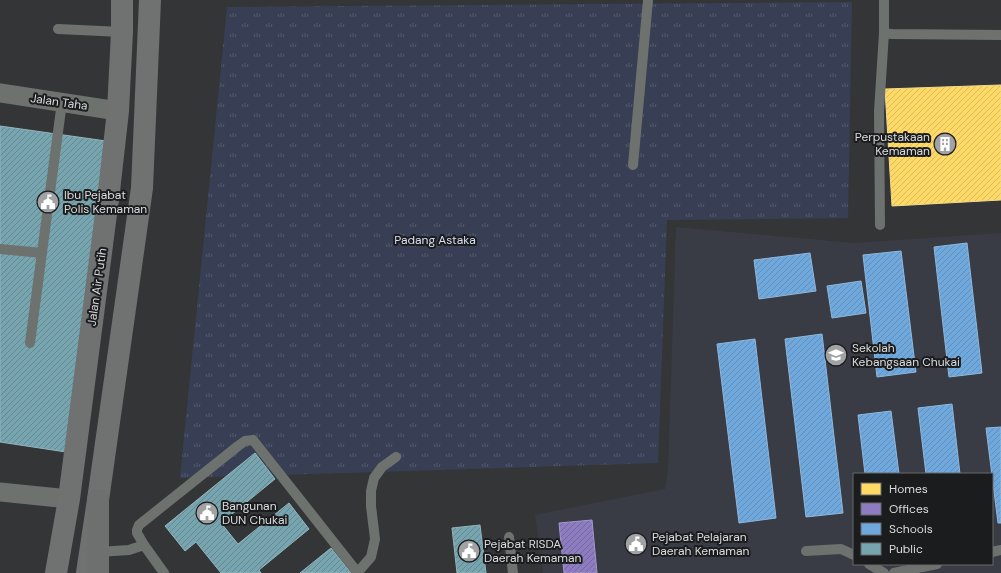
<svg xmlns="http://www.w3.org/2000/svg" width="1001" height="573" viewBox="0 0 1001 573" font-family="'DM Sans',sans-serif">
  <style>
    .built { fill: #393c45; fill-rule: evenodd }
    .grass { fill: url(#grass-tufts) }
    .homes { fill: url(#homes-hatch); stroke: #f4da8a }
    .offices { fill: url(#offices-hatch); stroke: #a599cb }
    .schools { fill: url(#schools-hatch); stroke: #8fb8dd }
    .public { fill: url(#public-hatch); stroke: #94b6bd }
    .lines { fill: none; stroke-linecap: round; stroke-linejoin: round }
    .service { stroke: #6e726f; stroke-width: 10 }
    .minor { stroke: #6e726f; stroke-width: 19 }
    .primary { stroke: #6f7270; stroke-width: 22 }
    .trunk { stroke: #6d706e; stroke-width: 22 }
    .labels { text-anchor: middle; stroke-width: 4; stroke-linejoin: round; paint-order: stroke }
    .street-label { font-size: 12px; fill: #dbdcde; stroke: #1b1c1d }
    .poi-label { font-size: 12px; fill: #dbdcde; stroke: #1b1c1d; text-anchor: start }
    .park-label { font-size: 12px; fill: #d9dff6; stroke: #1b1c1d }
  </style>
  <defs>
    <pattern id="grass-tufts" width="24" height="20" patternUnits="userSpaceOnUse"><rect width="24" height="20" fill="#383f54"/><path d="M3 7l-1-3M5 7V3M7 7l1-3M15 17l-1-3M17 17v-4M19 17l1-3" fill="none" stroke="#545a6c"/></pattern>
    <pattern id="homes-hatch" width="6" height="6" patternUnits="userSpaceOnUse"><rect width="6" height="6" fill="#ffd966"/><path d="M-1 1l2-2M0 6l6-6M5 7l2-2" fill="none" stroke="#d9bb5f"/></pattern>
    <pattern id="offices-hatch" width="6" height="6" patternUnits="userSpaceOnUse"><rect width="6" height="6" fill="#8e7cc3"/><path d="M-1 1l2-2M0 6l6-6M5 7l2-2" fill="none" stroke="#736896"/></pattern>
    <pattern id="schools-hatch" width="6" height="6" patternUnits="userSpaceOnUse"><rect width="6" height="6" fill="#6fa8dc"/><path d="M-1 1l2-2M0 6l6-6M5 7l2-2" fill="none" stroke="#648eb6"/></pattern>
    <pattern id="public-hatch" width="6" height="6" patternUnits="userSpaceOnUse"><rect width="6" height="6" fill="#76a5af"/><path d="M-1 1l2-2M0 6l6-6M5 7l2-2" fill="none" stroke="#66878f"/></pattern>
  </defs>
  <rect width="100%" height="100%" fill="#343537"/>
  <path class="built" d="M676 227 854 243 1001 233V573H543L535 515 665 489 668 468ZM854 474H992V564H854Z"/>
  <polygon class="grass" points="852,2 848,218 667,220 658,463 180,478 227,7"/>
  <polygon class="homes" points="1001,85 1001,200 892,206 885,89"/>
  <polygon class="offices" points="592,520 597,573 564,573 559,523"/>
  <g class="schools">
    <polygon points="967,243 982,373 949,377 934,247"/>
    <polygon points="901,251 916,372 877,377 863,255"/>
    <polygon points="810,253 816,291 759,299 754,260"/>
    <polygon points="861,281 866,313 832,318 827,286"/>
    <polygon points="822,334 843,513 806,517 785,339"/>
    <polygon points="755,339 776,518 739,523 717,344"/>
    <polygon points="952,404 960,474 926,474 918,408"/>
    <polygon points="891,411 899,474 865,474 858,415"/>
    <polygon points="1001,427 1001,523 998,523 986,428"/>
  </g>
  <g class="public">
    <polygon points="0,126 106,141 66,452 0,442"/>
    <polygon points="255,453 275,479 221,523 238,544 289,503 309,529 259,570 261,573 221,573 196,542 185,551 165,526"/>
    <polygon points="480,525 486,573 457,573 452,528"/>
    <polygon points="331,548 351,573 300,573"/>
  </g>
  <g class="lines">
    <g class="service">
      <polyline points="884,0 884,33 892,34 1001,35"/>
      <polyline points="58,29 122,32"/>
      <polyline points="633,165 648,0"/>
      <polyline points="880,225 879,111 884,33"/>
      <polyline points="0,249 42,253"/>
      <polyline points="30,343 62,102"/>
      <polyline points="509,537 513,573"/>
      <polyline points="806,551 841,549 854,555"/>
      <polyline points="98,552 129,550 144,545"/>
      <polyline points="992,552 1001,550"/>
      <polyline points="869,564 884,573"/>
      <polyline points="358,572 371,557 375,539 371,506 371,491 374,478 382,467 396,457"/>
      <polyline points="164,573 144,545 137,533 137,530 139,525 238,446 245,441 253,440 358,573"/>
      <polyline points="894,573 937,564"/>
    </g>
    <g class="minor">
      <polyline points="0,93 118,111"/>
      <polyline points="0,492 69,499"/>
    </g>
    <g class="primary">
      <polyline points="56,573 69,499 109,191 118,111 122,32 122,0"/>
      <polyline points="87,573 98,500 142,188 150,0"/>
    </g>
    <polyline class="trunk" points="98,573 98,500"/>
  </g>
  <defs>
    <g id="building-disc" transform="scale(1.15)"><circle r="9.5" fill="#a1a2a4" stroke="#1b1c1d"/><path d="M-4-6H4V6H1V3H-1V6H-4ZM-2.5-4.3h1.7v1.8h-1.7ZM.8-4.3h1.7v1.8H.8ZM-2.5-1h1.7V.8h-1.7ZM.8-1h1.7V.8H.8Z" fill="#fff"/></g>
    <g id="civic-disc" transform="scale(1.15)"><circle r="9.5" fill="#a1a2a4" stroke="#1b1c1d"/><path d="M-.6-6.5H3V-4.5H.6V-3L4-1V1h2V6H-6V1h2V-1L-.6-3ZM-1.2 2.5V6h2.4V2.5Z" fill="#fff"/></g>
    <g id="school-disc" transform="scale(1.15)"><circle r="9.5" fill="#a1a2a4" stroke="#1b1c1d"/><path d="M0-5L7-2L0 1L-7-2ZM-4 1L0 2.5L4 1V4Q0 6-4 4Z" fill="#fff"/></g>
  </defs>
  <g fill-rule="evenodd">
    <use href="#building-disc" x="945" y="144"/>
    <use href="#civic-disc" x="48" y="202"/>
    <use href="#school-disc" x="836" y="355"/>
    <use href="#civic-disc" x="207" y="513"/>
    <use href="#civic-disc" x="636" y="544"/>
    <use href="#civic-disc" x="469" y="551"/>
  </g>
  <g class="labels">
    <g class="street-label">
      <text transform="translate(59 102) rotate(8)" y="4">Jalan Taha</text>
      <text transform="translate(97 287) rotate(-82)" y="4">Jalan Air Putih</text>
    </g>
    <g class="poi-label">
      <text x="930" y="141" text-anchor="end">Perpustakaan<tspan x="930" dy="14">Kemaman</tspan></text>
      <text x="64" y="199">Ibu Pejabat<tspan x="64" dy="14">Polis Kemaman</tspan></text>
      <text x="852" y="352">Sekolah<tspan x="852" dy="14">Kebangsaan Chukai</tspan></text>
      <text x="222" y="510">Bangunan<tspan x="222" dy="14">DUN Chukai</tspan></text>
      <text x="652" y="541">Pejabat Pelajaran<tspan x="652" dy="14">Daerah Kemaman</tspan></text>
      <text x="484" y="548">Pejabat RISDA<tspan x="484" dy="14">Daerah Kemaman</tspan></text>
    </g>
    <g class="park-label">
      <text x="435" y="244">Padang Astaka</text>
    </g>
  </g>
  <rect x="853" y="473" width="140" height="92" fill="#1b1c1d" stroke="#68696a"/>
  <rect x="861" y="483" width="20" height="12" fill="#ffd966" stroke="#68696a"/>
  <text x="889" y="493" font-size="12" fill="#dbdcde">Homes</text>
  <rect x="861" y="503" width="20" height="12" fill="#8e7cc3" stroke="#68696a"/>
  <text x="889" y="513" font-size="12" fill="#dbdcde">Offices</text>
  <rect x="861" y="523" width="20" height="12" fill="#6fa8dc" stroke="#68696a"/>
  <text x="889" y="533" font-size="12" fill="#dbdcde">Schools</text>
  <rect x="861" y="543" width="20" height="12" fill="#76a5af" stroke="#68696a"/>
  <text x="889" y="553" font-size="12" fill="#dbdcde">Public</text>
</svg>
